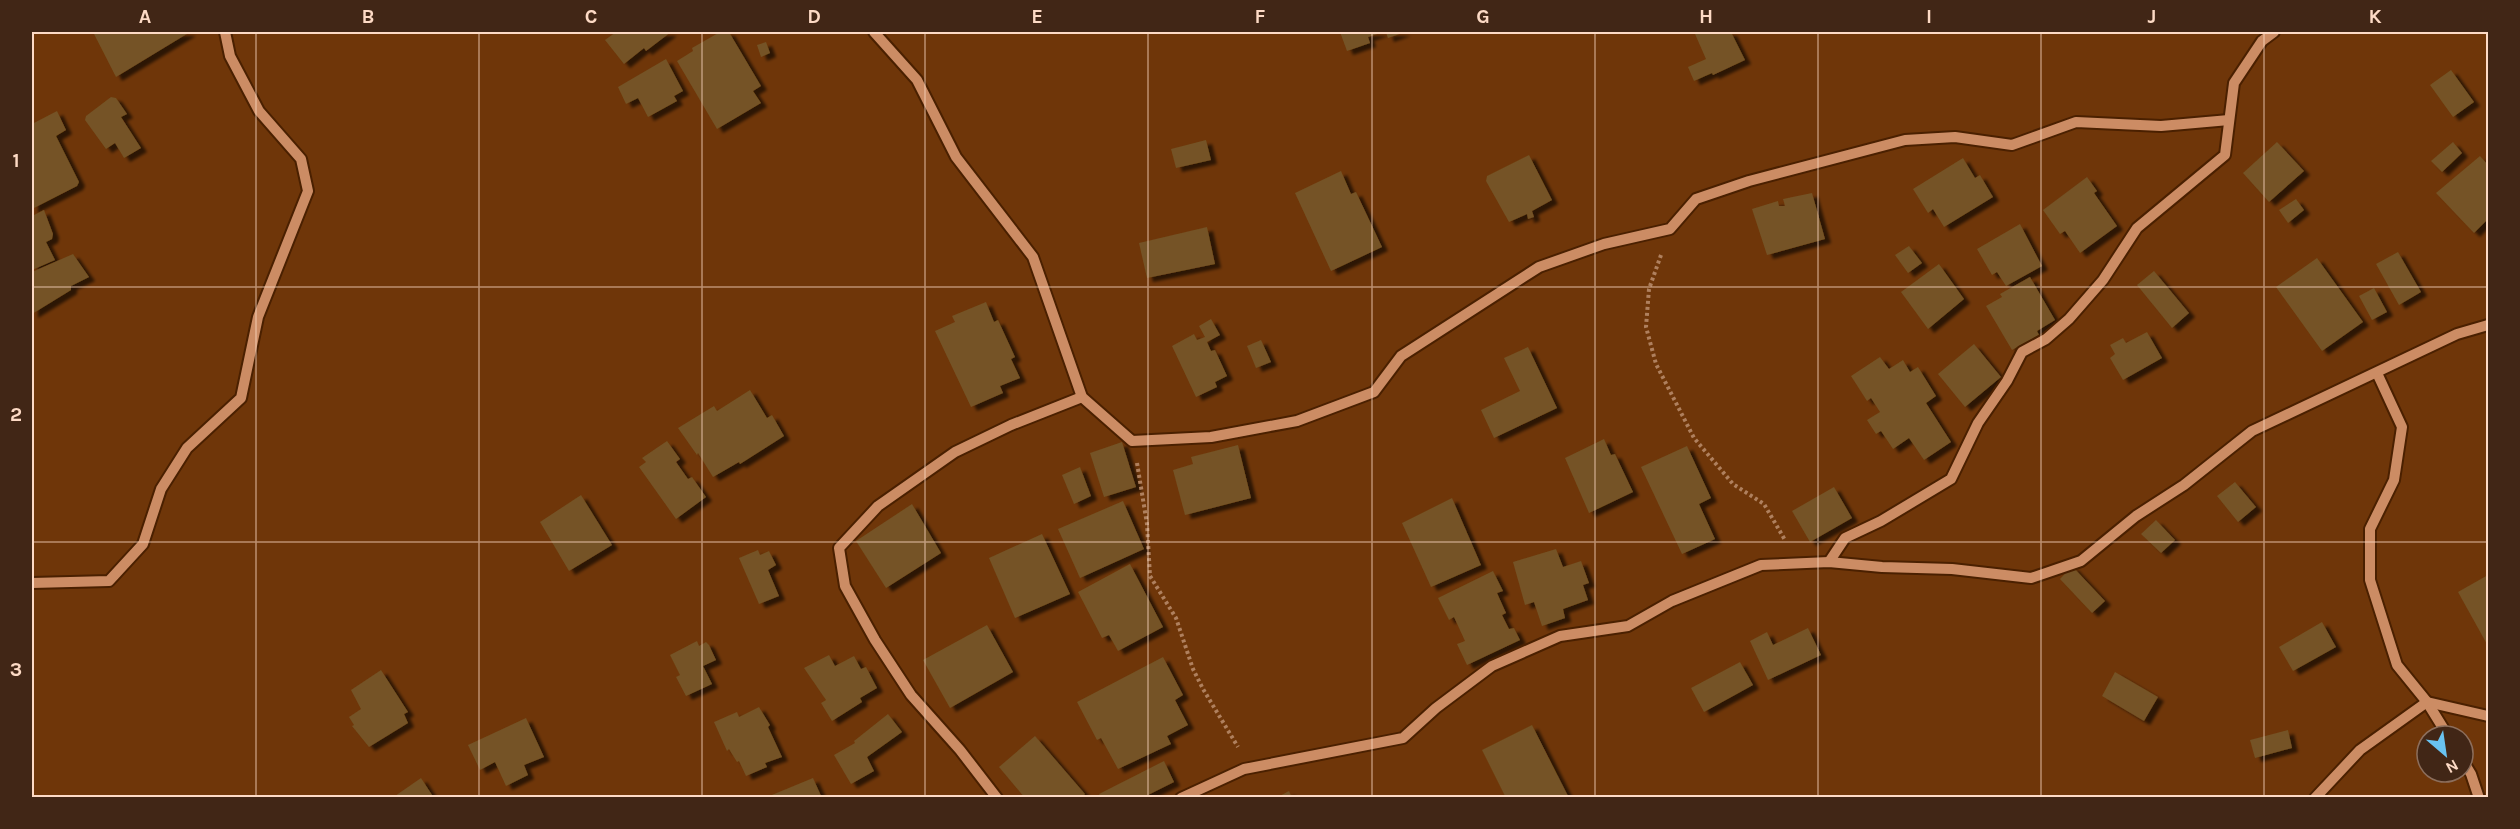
<svg xmlns="http://www.w3.org/2000/svg" width="2520" height="829" viewBox="0 0 2520 829" font-family="Karla,sans-serif">
  <style>
    .building { fill: #745325; filter: url(#shadow) }
    .lines { fill: none; stroke-linecap: round; stroke-linejoin: round }
    .minor-casing { stroke: #4a2000; stroke-width: 14 }
    .path { stroke: #af805e; stroke-width: 4; stroke-dasharray: 3 3; stroke-linecap: butt }
    .minor { stroke: #cc8c64; stroke-width: 10 }
    .grid { fill: none; stroke: #fddac5; stroke-width: 1.5; stroke-opacity: 0.55 }
    .neatline { fill: none; stroke: #fddac5; stroke-width: 2 }
    .grid-label { font-size: 20px; text-anchor: middle; font-weight: bold; fill: #fddac5 }
  </style>
  <defs>
    <filter id="shadow"><feDropShadow dx="6" dy="4" stdDeviation="1.5" flood-color="#0009"/></filter>
  </defs>
  <rect width="100%" height="100%" fill="#6f3609"/>
  <g class="building">
    <polygon points="93,32 190,32 116,77"/>
    <polygon points="616,32 671,32 646,51 644,48 624,64 605,40"/>
    <polygon points="720,32 729,32 761,86 753,91 761,103 717,129 677,61 693,51 692,48"/>
    <polygon points="1340,32 1383,32 1368,37 1370,43 1347,51"/>
    <polygon points="1386,32 1405,32 1388,38"/>
    <polygon points="1701,32 1731,32 1745,60 1713,75 1712,73 1694,81 1688,67 1706,59 1695,34"/>
    <polygon points="766,42 770,53 761,57 757,45"/>
    <polygon points="666,59 683,91 674,96 677,101 648,117 638,98 626,104 618,87"/>
    <polygon points="2451,70 2474,102 2453,117 2430,85"/>
    <polygon points="111,97 116,98 127,114 121,117 141,148 124,158 115,143 106,149 85,120 86,116"/>
    <polygon points="57,111 66,130 56,136 79,182 77,186 32,209 32,124"/>
    <polygon points="1206,140 1211,160 1176,168 1171,149"/>
    <polygon points="2277,142 2304,171 2269,202 2243,173"/>
    <polygon points="2453,142 2462,153 2442,172 2431,161"/>
    <polygon points="1529,155 1552,200 1532,211 1534,217 1528,219 1527,214 1509,222 1486,181 1487,176"/>
    <polygon points="2480,156 2488,165 2488,219 2474,233 2436,193"/>
    <polygon points="1963,158 1975,178 1980,175 1993,197 1944,227 1933,209 1928,213 1913,189"/>
    <polygon points="1341,171 1351,194 1356,192 1382,247 1331,271 1295,193"/>
    <polygon points="2087,177 2097,191 2094,193 2117,226 2080,253 2065,231 2060,234 2043,210"/>
    <polygon points="1812,193 1825,239 1767,255 1752,209 1778,201 1779,206 1785,206 1783,199"/>
    <polygon points="2296,199 2304,210 2288,223 2279,210"/>
    <polygon points="44,210 53,234 52,239 46,242 55,260 32,270 32,216"/>
    <polygon points="2020,224 2042,266 2006,286 1997,272 1992,275 1977,249"/>
    <polygon points="1207,227 1215,264 1147,278 1139,243"/>
    <polygon points="1909,246 1922,263 1908,273 1895,255"/>
    <polygon points="2398,252 2421,292 2399,305 2376,264"/>
    <polygon points="73,254 89,277 71,286 71,290 32,314 32,272"/>
    <polygon points="2317,258 2363,322 2322,351 2276,287"/>
    <polygon points="1939,264 1964,299 1928,329 1901,292"/>
    <polygon points="2154,271 2189,313 2172,328 2137,285"/>
    <polygon points="2030,277 2055,320 2037,331 2039,335 2012,350 1986,306 2002,297 2000,294"/>
    <polygon points="2374,288 2387,312 2372,320 2359,296"/>
    <polygon points="986,302 994,322 998,320 1015,357 1011,359 1020,378 1000,386 1003,393 971,407 935,331 955,322 952,316"/>
    <polygon points="1211,319 1220,335 1207,342 1211,351 1215,350 1227,376 1215,382 1217,387 1196,397 1172,346 1194,334 1197,340 1205,337 1199,326"/>
    <polygon points="2147,332 2162,358 2123,380 2110,358 2115,354 2110,345 2123,338 2126,343"/>
    <polygon points="1261,340 1271,362 1256,368 1247,346"/>
    <polygon points="1974,344 2001,377 1965,407 1938,374"/>
    <polygon points="1528,347 1557,408 1494,438 1481,410 1520,391 1504,358"/>
    <polygon points="1880,357 1889,369 1903,360 1910,372 1918,367 1936,396 1926,403 1951,442 1924,460 1909,438 1893,449 1881,431 1876,434 1867,420 1880,412 1871,398 1867,401 1851,376"/>
    <polygon points="750,390 767,418 772,415 784,436 740,464 739,462 713,477 698,453 697,455 678,428 714,406 717,411"/>
    <polygon points="1604,439 1611,455 1615,454 1633,492 1589,513 1565,458"/>
    <polygon points="667,441 680,459 676,462 688,479 692,477 706,497 676,519 639,467 646,462 642,458"/>
    <polygon points="1122,442 1136,487 1104,497 1090,453"/>
    <polygon points="1238,445 1251,498 1185,515 1173,470 1193,464 1191,457"/>
    <polygon points="1687,446 1711,498 1699,504 1715,539 1682,554 1641,467"/>
    <polygon points="1080,467 1091,496 1074,504 1062,475"/>
    <polygon points="2235,482 2256,507 2238,522 2217,496"/>
    <polygon points="1834,487 1852,518 1810,542 1792,511"/>
    <polygon points="581,495 612,545 569,571 540,522"/>
    <polygon points="1452,498 1481,565 1431,587 1402,523"/>
    <polygon points="1123,501 1144,549 1080,578 1058,529"/>
    <polygon points="912,504 941,553 886,588 856,541"/>
    <polygon points="2156,520 2175,540 2161,553 2141,534"/>
    <polygon points="1042,534 1070,594 1015,618 989,558"/>
    <polygon points="1556,549 1563,567 1581,561 1589,583 1583,585 1588,600 1563,609 1565,618 1542,626 1534,602 1525,605 1513,562"/>
    <polygon points="758,550 760,555 769,551 776,565 768,570 779,596 759,604 739,558"/>
    <polygon points="1130,564 1163,627 1118,651 1109,635 1102,638 1078,592"/>
    <polygon points="2072,566 2105,601 2092,613 2060,579"/>
    <polygon points="1493,571 1503,591 1497,593 1506,613 1502,615 1509,629 1514,628 1520,640 1467,665 1457,644 1465,641 1454,617 1449,620 1438,598"/>
    <polygon points="2488,575 2488,646 2458,592"/>
    <polygon points="2322,622 2336,647 2293,671 2279,647"/>
    <polygon points="987,625 1013,672 950,708 923,660"/>
    <polygon points="1808,628 1821,655 1768,680 1750,641 1767,632 1773,645"/>
    <polygon points="697,641 699,646 706,642 709,645 716,660 703,666 712,684 686,696 676,677 680,675 670,655"/>
    <polygon points="829,655 835,666 854,656 861,669 866,667 877,688 860,698 862,702 832,721 821,703 826,700 804,668"/>
    <polygon points="1163,657 1183,695 1175,700 1188,725 1167,736 1171,744 1118,769 1101,738 1097,740 1077,702"/>
    <polygon points="1740,662 1753,685 1704,712 1691,688"/>
    <polygon points="381,670 408,712 404,714 408,723 369,747 352,726 354,725 349,717 361,709 351,690"/>
    <polygon points="2115,672 2158,697 2144,721 2102,696"/>
    <polygon points="759,707 770,725 768,727 782,757 765,763 767,767 746,776 739,761 737,762 729,749 727,751 714,722 737,712 739,717"/>
    <polygon points="888,714 902,732 867,757 874,771 851,784 834,755 855,743 854,741"/>
    <polygon points="526,718 544,757 524,765 528,775 506,786 495,762 480,770 468,745"/>
    <polygon points="1532,725 1569,798 1506,798 1482,750"/>
    <polygon points="2288,730 2292,748 2255,758 2250,740"/>
    <polygon points="1035,736 1085,794 1081,798 1025,798 999,767"/>
    <polygon points="1164,761 1174,782 1142,798 1101,798 1099,794"/>
    <polygon points="421,778 434,798 396,798 395,796"/>
    <polygon points="813,778 822,798 767,798 767,797"/>
    <polygon points="1289,791 1292,798 1276,798"/>
  </g>
  <g class="lines">
    <g class="minor-casing">
      <g id="minor">
        <polyline points="874,32 917,80 956,157 1033,257 1082,397 1132,441 1211,437 1297,421 1374,392 1401,356 1539,267 1604,244 1670,229 1696,199 1749,181 1905,140 1955,137 2012,145 2076,122 2161,126 2229,120"/>
        <polyline points="2377,373 2402,427 2394,480 2370,529 2370,580 2397,665 2427,702 2448,736"/>
        <polyline points="1829,562 1845,538 1881,521 1951,479 1978,423 2007,381 2022,352 2046,339 2069,319 2103,280 2137,228 2225,155 2234,83 2262,41 2274,32"/>
        <polyline points="32,583 109,581 143,544 161,489 187,448 241,398 258,317 308,191 301,159 259,111 230,56 225,32"/>
        <polyline points="2463,761 2471,774 2479,798"/>
        <polyline points="997,798 960,750 911,695 875,640 845,586 839,548 878,506 955,452 1011,425 1082,397"/>
        <polyline points="1181,798 1244,769 1403,738 1436,708 1492,666 1560,636 1628,626 1672,601 1761,565 1829,562 1882,567 1952,569 2031,578 2081,561 2136,516 2184,485 2252,431 2457,334 2488,325"/>
        <polyline points="2315,798 2360,750 2427,702 2488,716"/>
      </g>
    </g>
    <g class="path">
      <polyline points="1661,255 1649,289 1646,327 1656,364 1694,438 1733,484 1764,504 1785,540"/>
      <polyline points="1137,463 1147,524 1150,576 1176,618 1193,669 1203,689 1238,747"/>
    </g>
    <use href="#minor" class="minor"/>
  </g>
  <path class="grid" d="M256 32V798M479 32V798M702 32V798M925 32V798M1148 32V798M1372 32V798M1595 32V798M1818 32V798M2041 32V798M2264 32V798M32 287H2488M32 542H2488"/>
  <rect width="2520" height="829" fill="none" stroke="#412616" stroke-width="66"/>
  <g transform="translate(2445 754) rotate(151)"><circle r="28" fill="#412616" stroke="#8c6e5c" stroke-width="1.5"/>
  <path d="M0-4.5L10 22L0 15L-10 22Z" fill="#69c3f1"/>
  <text y="-9" font-size="16" font-weight="bold" text-anchor="middle" fill="#fddac5">N</text>
  </g>
  <rect x="33" y="33" width="2454" height="763" class="neatline"/>
  <g class="grid-label">
    <text x="145" y="23">A</text>
    <text x="368" y="23">B</text>
    <text x="591" y="23">C</text>
    <text x="814" y="23">D</text>
    <text x="1037" y="23">E</text>
    <text x="1260" y="23">F</text>
    <text x="1483" y="23">G</text>
    <text x="1706" y="23">H</text>
    <text x="1929" y="23">I</text>
    <text x="2152" y="23">J</text>
    <text x="2375" y="23">K</text>
    <text x="16" y="167">1</text>
    <text x="16" y="421">2</text>
    <text x="16" y="676">3</text>
  </g>
</svg>
